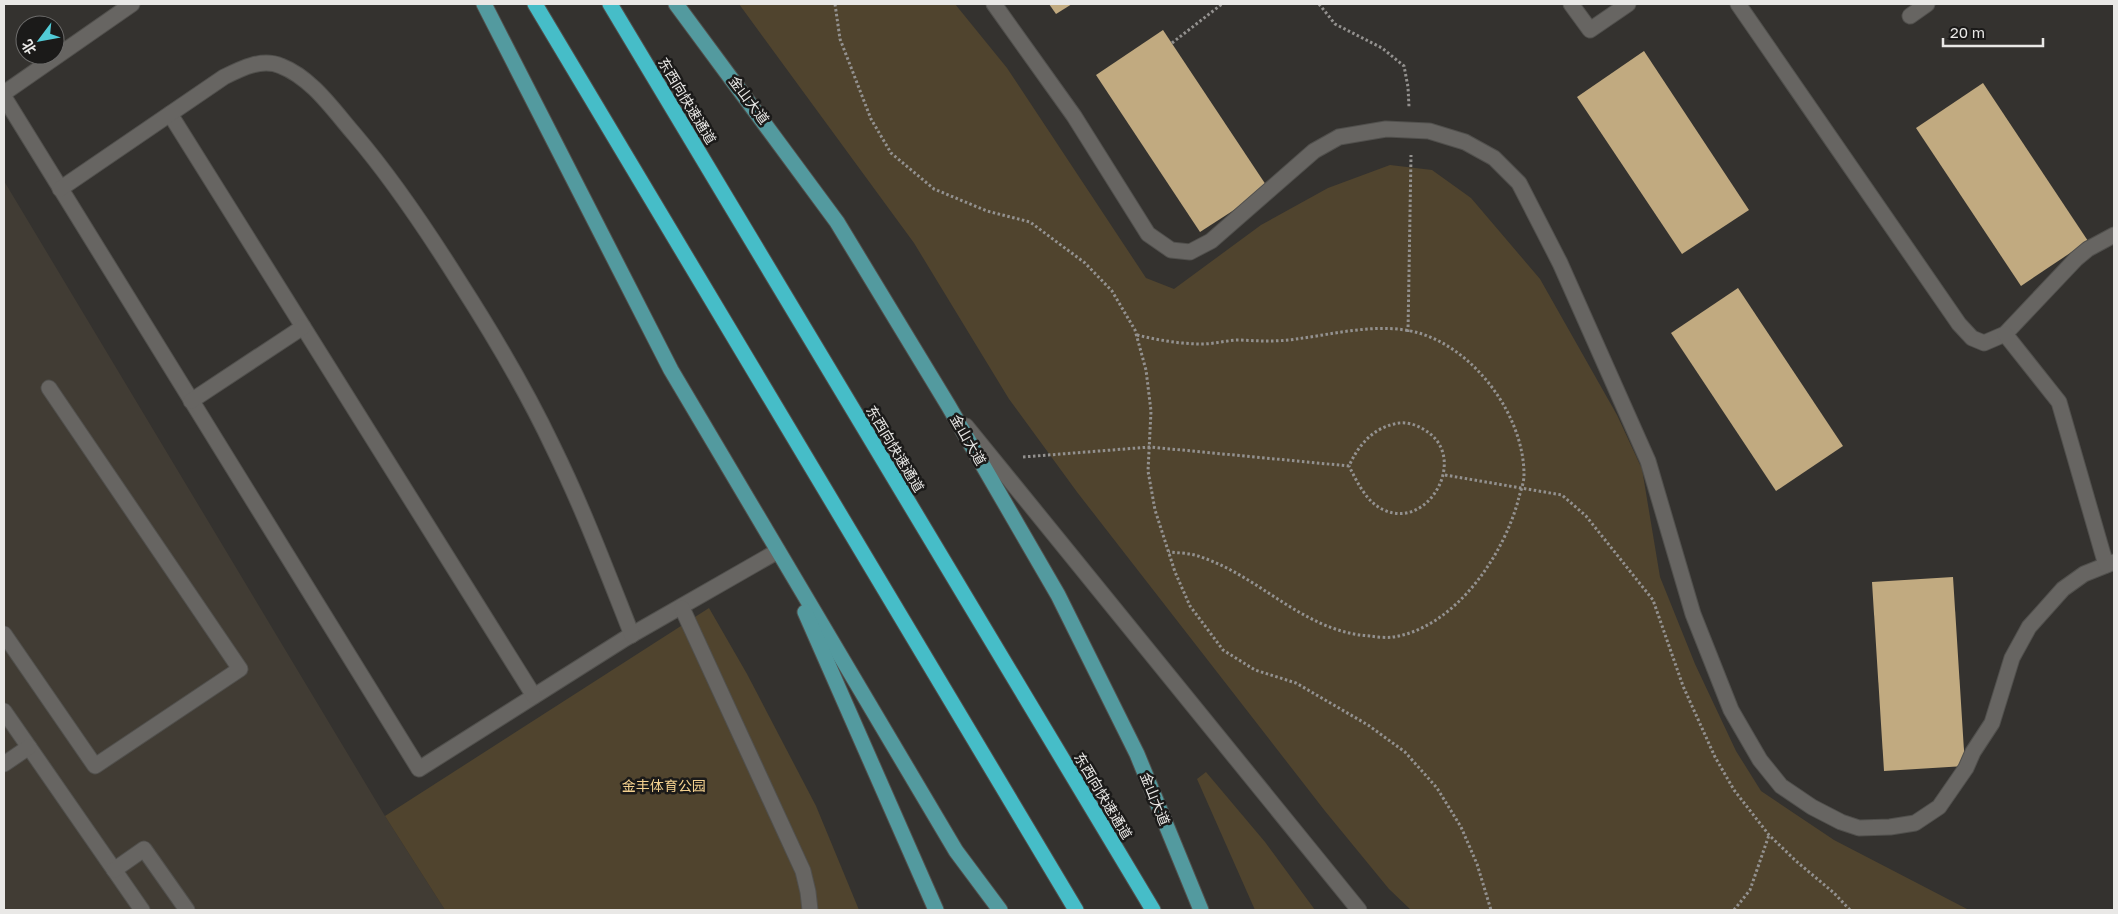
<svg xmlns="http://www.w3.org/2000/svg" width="2118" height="914" viewBox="0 0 2118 914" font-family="'Golos Text','Noto Sans SC',sans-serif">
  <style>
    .built { fill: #413c34 }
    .green { fill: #50442e }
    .building { fill: #c1aa80 }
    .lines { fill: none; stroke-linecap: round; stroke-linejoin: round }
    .minor-casing { stroke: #51504d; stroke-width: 17 }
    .major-casing { stroke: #51504d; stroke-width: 17 }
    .highway-casing { stroke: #51504d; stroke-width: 17 }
    .path { stroke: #93918f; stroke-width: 3; stroke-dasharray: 2.5 2.5; stroke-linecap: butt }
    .minor { stroke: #676562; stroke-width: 15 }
    .major { stroke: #539a9f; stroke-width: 15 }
    .highway { stroke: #46bdc8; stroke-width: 15 }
    .labels { text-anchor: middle; stroke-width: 5; stroke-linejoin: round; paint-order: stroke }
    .street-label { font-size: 14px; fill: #e9e8e6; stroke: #1b1a19 }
    .park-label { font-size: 14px; fill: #f4d18f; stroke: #1b1a19 }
  </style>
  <rect width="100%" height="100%" fill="#34322f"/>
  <polygon class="built" points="4,181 385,816 445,910 4,910"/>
  <g class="green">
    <polygon points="739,4 955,4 1007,68 1146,278 1174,289 1261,225 1328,188 1390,165 1432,170 1471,198 1540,279 1617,415 1642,469 1660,577 1695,664 1736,751 1761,791 1834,840 1969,910 1411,910 1389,889 1325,811 1077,492 1009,399 914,243"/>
    <polygon points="709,608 747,674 816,806 859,910 445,910 385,816"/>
    <polygon points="1206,772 1265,842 1315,910 1255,910 1197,779"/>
  </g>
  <g class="building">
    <polygon points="1049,4 1072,4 1056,14"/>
    <polygon points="1163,30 1268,188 1200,232 1096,75"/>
    <polygon points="1644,51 1749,210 1682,254 1577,97"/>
    <polygon points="1983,83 2088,241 2021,286 1916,128"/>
    <polygon points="1738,288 1843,446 1776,491 1671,333"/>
    <polygon points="1953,577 1965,766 1884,771 1872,582"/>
  </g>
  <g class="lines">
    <g class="minor-casing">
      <g id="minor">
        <polyline points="994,4 1074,116 1148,234 1171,250 1190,252 1211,241 1314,151 1339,137 1386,129 1429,131 1465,142 1494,158 1519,183 1560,263 1648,461 1693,614 1731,710 1760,760 1781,786 1812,807 1841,822 1859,828 1890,827 1915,823 1939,807 1966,768 1973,752 1992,723 2012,658 2029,627 2063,589 2084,574 2114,562"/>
        <polyline points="1571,4 1590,30 1628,4"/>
        <polyline points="1738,4 1959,324 1972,338 1984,343 2005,334 2076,259 2088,249 2114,235"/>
        <polyline points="1910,16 1927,4"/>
        <polyline points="4,93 132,4"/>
        <polyline points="4,97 419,769 626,638 778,551"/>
        <polyline points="170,114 534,696"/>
        <path d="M60 189 224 77C242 68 262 58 281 66 312 78 334 111 355 135 395 182 428 232 460 283 494 336 526 390 553 447 583 508 607 572 632 635"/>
        <polyline points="2005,334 2059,402 2106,565"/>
        <polyline points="191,401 303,327"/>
        <polyline points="966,426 1359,910"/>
        <polyline points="682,608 803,871 808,892 810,910"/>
        <polyline points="4,634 95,766 240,669 49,388"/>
        <polyline points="4,711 142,910"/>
        <polyline points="4,764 29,747"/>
        <polyline points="114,870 144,849 187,910"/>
      </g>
    </g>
    <g class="major-casing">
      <g id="major">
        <polyline points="484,4 671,370 956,851 1000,910"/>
        <polyline points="676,4 837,222 948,405 1058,595 1137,754 1201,910"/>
        <polyline points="805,612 936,910"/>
      </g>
    </g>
    <g class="highway-casing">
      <g id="highway">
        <polyline points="535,4 1076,910"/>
        <polyline points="610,4 1153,910"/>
      </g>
    </g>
    <g class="path">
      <polyline points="835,4 840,39 871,119 891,153 934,189 987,211 1030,222 1085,263 1112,291 1135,330 1146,370 1151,411 1148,471 1155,510 1175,572 1190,606 1223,650 1255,670 1296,683 1368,725 1405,752 1437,788 1461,827 1477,864 1491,910"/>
      <polyline points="1319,4 1335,24 1382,48 1404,66 1408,87 1409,107"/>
      <polyline points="1172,43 1222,4"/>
      <polyline points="1408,332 1411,155"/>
      <path d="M1137 335C1158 340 1180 344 1202 344 1215 344 1227 340 1240 340 1259 341 1277 342 1296 339 1336 334 1382 321 1422 334 1477 352 1524 417 1524 475 1524 482 1521 490 1519 497 1505 554 1455 628 1393 637 1386 638 1377 637 1370 636 1304 632 1261 577 1201 557 1191 553 1179 553 1169 552"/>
      <path d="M1023 457 1150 447 1349 466C1358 446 1372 429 1394 424 1404 421 1415 424 1423 429 1471 455 1429 531 1384 510 1367 503 1357 482 1349 466"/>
      <polyline points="1445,475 1562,495 1586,516 1653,600 1683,686 1715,757 1734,790 1769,835 1796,861 1834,893 1850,910"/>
      <polyline points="1734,910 1750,890 1769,835"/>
    </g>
    <use href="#minor" class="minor"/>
    <use href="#major" class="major"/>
    <use href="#highway" class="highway"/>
  </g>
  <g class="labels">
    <g class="street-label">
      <text transform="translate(749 100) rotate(53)" y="5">金山大道</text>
      <text transform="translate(687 101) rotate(59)" y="5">东西向快速通道</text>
      <text transform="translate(968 440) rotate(60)" y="5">金山大道</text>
      <text transform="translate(895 449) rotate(59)" y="5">东西向快速通道</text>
      <text transform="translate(1103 796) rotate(59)" y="5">东西向快速通道</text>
      <text transform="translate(1155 799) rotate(68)" y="5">金山大道</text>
    </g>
    <g class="park-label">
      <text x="664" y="791">金丰体育公园</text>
    </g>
  </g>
  <rect width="2118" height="914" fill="none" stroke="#e9e8e6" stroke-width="10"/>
  <g transform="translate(40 40) rotate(238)"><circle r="24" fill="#1b1a19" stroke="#6d6c6b"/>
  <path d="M0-4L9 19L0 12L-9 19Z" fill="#52cbd7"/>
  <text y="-8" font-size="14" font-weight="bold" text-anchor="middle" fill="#e9e8e6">北</text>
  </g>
  <path d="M1943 38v8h100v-8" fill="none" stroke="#e9e8e6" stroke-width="2.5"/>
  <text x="1950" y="38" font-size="15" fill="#e9e8e6" stroke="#1b1a19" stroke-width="4" paint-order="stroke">20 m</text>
</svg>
